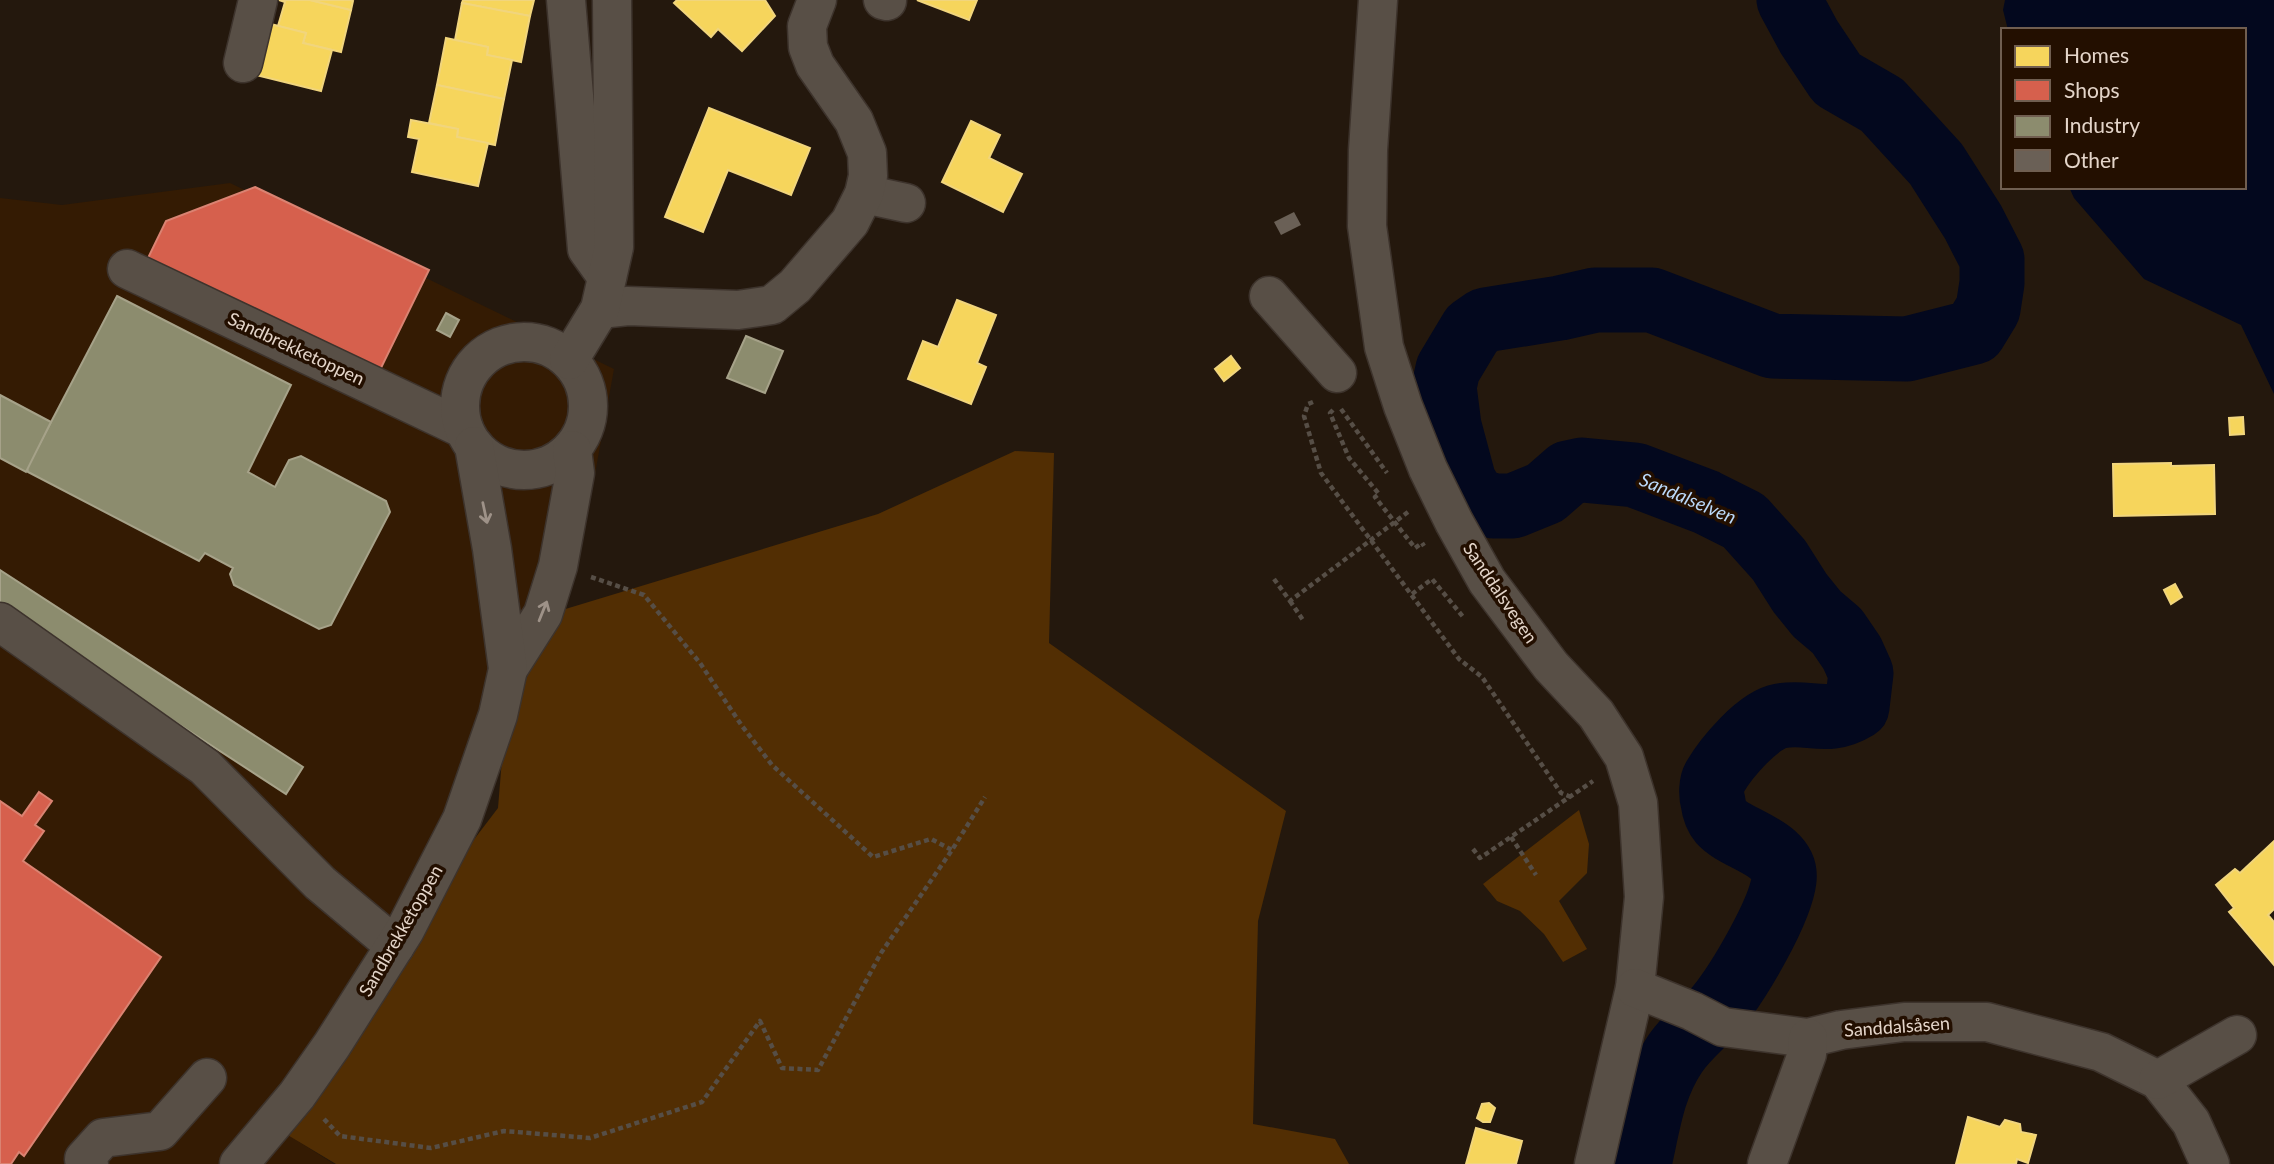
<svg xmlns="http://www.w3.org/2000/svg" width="2274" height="1164" viewBox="0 0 2274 1164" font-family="Lato,sans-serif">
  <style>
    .built { fill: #341b03 }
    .green { fill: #522e03 }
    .water { fill: #03081e }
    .homes { fill: #f6d55c; stroke: #f1d57d; stroke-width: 2 }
    .shops { fill: #d6604d; stroke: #da8372; stroke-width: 2 }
    .industry { fill: #8c8c6e; stroke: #a6a289; stroke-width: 2 }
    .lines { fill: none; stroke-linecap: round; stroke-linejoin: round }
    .river { stroke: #03081e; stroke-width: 65 }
    .building { fill: #6a6056 }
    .minor-casing { stroke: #3d332c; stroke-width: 41 }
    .path { stroke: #564e46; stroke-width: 4.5; stroke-dasharray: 5 3.5; stroke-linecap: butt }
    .minor { stroke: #584f46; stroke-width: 38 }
    .oneway { stroke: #9e9288 }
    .labels { text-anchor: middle; stroke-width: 7; stroke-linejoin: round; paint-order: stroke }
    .street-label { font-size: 18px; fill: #e4d5c9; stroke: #230f00 }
    .water-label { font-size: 19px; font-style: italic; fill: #bbd9f9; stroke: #230f00 }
  </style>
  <rect width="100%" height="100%" fill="#24180d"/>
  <polygon class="built" points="230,183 614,369 585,529 406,975 298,1141 334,1164 0,1164 0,198 62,205"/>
  <g class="green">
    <polygon points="1015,451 1054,453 1049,643 1286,811 1258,921 1253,1124 1335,1139 1349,1164 336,1164 261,1119 498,808 506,710 549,614 878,514"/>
    <polygon points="1579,810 1589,844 1587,873 1559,901 1587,949 1563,962 1544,934 1520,911 1497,901 1483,884"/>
  </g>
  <polygon class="water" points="2005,0 2274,0 2274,394 2241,325 2144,279 2074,198 2069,187 2244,187 2244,30 2008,30 2003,10"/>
  <g class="homes">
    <polygon points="279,0 310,0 351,10 341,52 303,43 306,33 278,26 285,2"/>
    <polygon points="310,0 350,0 353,1 351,10"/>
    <polygon points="463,0 534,0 530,16 462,3"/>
    <polygon points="677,0 765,0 775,16 742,51 718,29 711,37 674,3"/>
    <polygon points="917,0 977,0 969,20"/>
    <polygon points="462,3 530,16 521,62 487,55 488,47 455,40"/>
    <polygon points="263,22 306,33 303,43 332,50 321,91 256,75"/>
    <polygon points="446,38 488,47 487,55 512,60 504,99 437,85"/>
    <polygon points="437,85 504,99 495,145 457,137 458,129 429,123"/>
    <polygon points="709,108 810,148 791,195 728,170 703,232 665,217"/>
    <polygon points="411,120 458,129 457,137 488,143 478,186 412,172 419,139 408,137"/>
    <polygon points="971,121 1000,135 989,158 1022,174 1003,212 942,182"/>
    <polygon points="957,300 996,315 977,363 986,367 971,404 908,379 923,341 938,347"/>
    <polygon points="1231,356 1240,368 1224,381 1215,369"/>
    <polygon points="2243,417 2244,434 2230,435 2229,418"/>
    <polygon points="2171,463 2171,466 2214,465 2215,514 2114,516 2113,464"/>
    <polygon points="2175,584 2182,597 2171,604 2164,590"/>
    <polygon points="2274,841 2274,909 2268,915 2274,922 2274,965 2229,912 2234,908 2216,885 2235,869 2240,873"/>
    <polygon points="1489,1103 1495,1108 1490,1122 1483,1122 1477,1118 1482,1104"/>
    <polygon points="1968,1117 2000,1127 2005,1120 2020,1124 2021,1132 2036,1135 2028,1163 2017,1159 2016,1164 1956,1164"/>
    <polygon points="1476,1128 1522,1141 1516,1164 1466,1164"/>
  </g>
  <g class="shops">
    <polygon points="255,187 429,270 380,370 148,258 166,221"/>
    <polygon points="39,792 52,801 35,825 44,831 23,861 161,957 24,1156 19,1152 11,1164 0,1164 0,801 22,816"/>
  </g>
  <g class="industry">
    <polygon points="117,296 291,385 248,472 275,487 289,460 301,456 386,501 390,512 331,625 319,629 234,585 230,574 233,568 205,553 199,561 28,472 27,468"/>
    <polygon points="446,313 459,320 450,337 437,330"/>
    <polygon points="746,336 783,351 765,393 727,378"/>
    <polygon points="0,395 51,422 26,472 0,458"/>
    <polygon points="0,570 303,767 286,794 0,608"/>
  </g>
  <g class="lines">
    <path class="river" d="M1639 1164C1648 1125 1652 1088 1675 1054 1687 1036 1705 1023 1718 1007 1739 981 1780 912 1784 880 1788 848 1737 840 1721 822 1716 816 1714 810 1713 802 1711 795 1711 783 1715 777 1726 758 1758 720 1780 716 1810 710 1826 726 1857 707L1861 673 1852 653 1837 631 1817 614 1800 593 1779 560 1744 521 1706 502 1635 475 1582 470 1568 473 1545 493 1513 506H1494L1475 500 1464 482 1449 426 1444 387 1448 369 1472 329 1485 320 1560 308 1595 300H1652L1772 346 1907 349 1974 332 1988 309 1992 283V259L1973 222 1936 164 1882 105 1837 79 1809 37 1789 0"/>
  </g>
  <polygon class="building" points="1294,212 1301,225 1281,235 1274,222"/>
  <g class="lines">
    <g class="minor-casing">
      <g id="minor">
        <polyline points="566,0 587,249 607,277"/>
        <polyline points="883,0 887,1"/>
        <polyline points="1378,0 1368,150 1367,226 1384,347 1403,406 1428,469 1454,522 1487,581 1551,666 1596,714 1624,757 1638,803 1644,897 1635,988 1594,1164"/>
        <polyline points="243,63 258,0"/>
        <polyline points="864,194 906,203"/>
        <polyline points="127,269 464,429"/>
        <polyline points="1269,296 1337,373"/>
        <polyline points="600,309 628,306 738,310 772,305 795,286 850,222 864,194 868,176 867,153 854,121 815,65 808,47 807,26 817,0"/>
        <circle cx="524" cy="406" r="64"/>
        <polyline points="569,360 600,309 614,247 612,0"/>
        <polyline points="0,622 205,767 320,883 395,946"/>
        <polyline points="508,669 543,614 558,566 575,473 572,450"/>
        <polyline points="1635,988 1692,1011 1723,1027 1808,1038 1841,1030 1904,1022 1987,1022 2101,1052 2158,1080 2191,1122 2210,1164"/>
        <polyline points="2158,1080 2237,1035"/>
        <polyline points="89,1164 84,1159 103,1138 160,1131 207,1078"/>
        <polyline points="239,1164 297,1095 332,1045 405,930 462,819 498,715 508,669 492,549 474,446"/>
        <polyline points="1767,1164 1807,1054 1808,1038"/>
      </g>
    </g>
    <g class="path">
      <polyline points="1313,402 1308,404 1304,416 1321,473 1459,659 1482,677 1561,793 1571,797"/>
      <polyline points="1341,409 1387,473"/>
      <polyline points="1333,410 1330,413 1349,458 1379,494 1375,497 1415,548 1422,543 1424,546"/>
      <polyline points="591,577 644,595 700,663 742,726 772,765 873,857 931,839 952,850"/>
      <polyline points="1274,579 1290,601 1408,512"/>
      <polyline points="1412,594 1432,579 1464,618"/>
      <polyline points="1290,601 1303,620"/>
      <polyline points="1511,837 1536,875"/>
      <polyline points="1473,849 1480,858 1593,781"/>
      <polyline points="324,1119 340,1136 431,1148 504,1131 590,1138 702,1102 760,1021 782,1068 818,1070 881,953 952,850 985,797"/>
    </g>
    <use href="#minor" class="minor"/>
  </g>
  <defs><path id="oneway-shaft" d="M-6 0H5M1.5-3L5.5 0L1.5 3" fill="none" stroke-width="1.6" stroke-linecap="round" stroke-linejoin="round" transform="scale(1.75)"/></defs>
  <g class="oneway">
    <use href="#oneway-shaft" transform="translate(485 513) rotate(78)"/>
    <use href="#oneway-shaft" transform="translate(543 611) rotate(-68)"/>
  </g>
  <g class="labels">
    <g class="street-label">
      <text transform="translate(296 349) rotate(25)" y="6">Sandbrekketoppen</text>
      <text transform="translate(1500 593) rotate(56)" y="6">Sanddalsvegen</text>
      <text transform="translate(401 931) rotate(-60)" y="6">Sandbrekketoppen</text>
      <text transform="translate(1897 1027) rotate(-4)" y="6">Sanddalsåsen</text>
    </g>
    <g class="water-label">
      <text transform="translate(1688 498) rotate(23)" y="7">Sandalselven</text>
    </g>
  </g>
  <rect x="2001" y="28" width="245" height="161" fill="#230f00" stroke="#705e50" stroke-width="2"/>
  <rect x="2015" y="46" width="35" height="21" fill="#f6d55c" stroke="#705e50" stroke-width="2"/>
  <text x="2064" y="63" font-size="21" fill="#e4d5c9">Homes</text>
  <rect x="2015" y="80" width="35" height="21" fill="#d6604d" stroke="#705e50" stroke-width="2"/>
  <text x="2064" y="98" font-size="21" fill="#e4d5c9">Shops</text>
  <rect x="2015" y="116" width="35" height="21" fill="#8c8c6e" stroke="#705e50" stroke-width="2"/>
  <text x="2064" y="133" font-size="21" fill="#e4d5c9">Industry</text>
  <rect x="2015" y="150" width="35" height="21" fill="#6a6056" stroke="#705e50" stroke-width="2"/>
  <text x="2064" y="168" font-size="21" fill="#e4d5c9">Other</text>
</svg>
